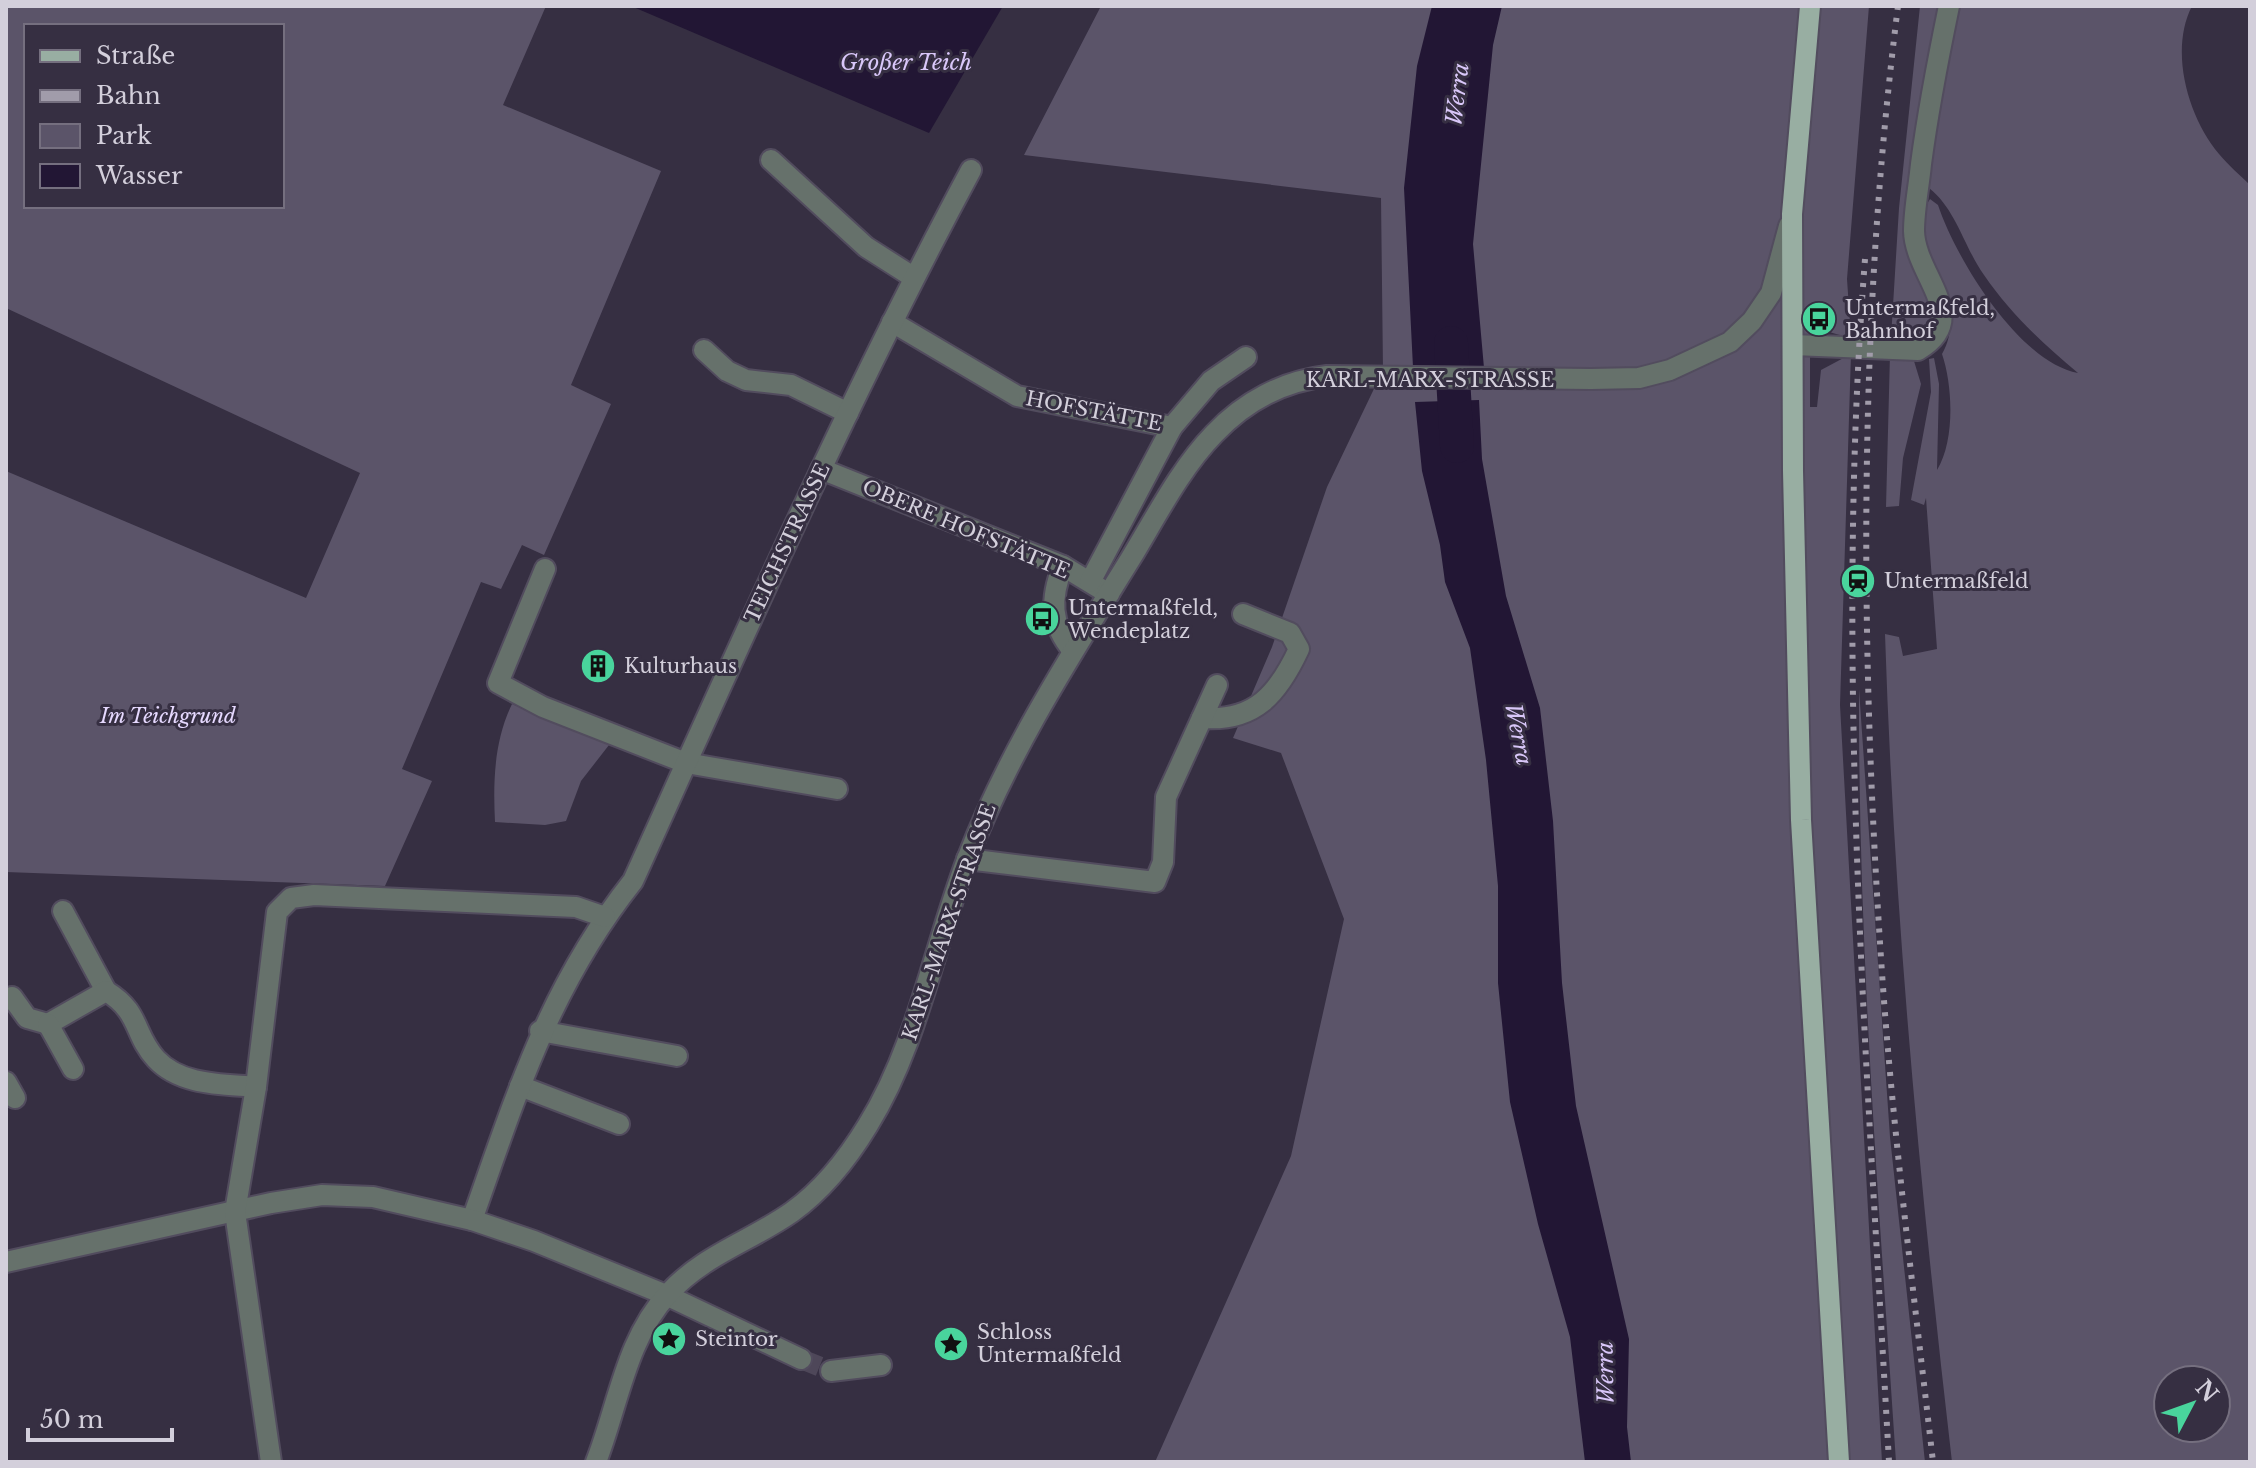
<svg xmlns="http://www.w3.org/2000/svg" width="2256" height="1468" viewBox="0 0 2256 1468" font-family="'Libre Baskerville',serif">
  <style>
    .green { fill: #5b5469; fill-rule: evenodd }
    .water { fill: #221634 }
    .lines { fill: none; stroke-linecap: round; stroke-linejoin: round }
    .river { stroke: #221634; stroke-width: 34 }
    .minor-tunnel { stroke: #4e4759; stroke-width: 20; stroke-dasharray: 20 10; stroke-linecap: butt }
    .minor-casing { stroke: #524c5e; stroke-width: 24 }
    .major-casing { stroke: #524c5e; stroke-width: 24 }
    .minor { stroke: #66716b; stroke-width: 20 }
    .major { stroke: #98aea2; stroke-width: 20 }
    .rail { stroke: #a19caa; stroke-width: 6; stroke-dasharray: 4 8; stroke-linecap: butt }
    .labels { text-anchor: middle; stroke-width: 6; stroke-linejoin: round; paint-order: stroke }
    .poi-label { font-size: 20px; fill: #d3cfdb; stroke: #362f42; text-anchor: start }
    .street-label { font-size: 20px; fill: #d3cfdb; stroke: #362f42 }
    .park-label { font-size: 20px; font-style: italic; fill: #e6d9ff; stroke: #362f42 }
    .water-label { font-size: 22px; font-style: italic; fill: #d9c7f9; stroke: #362f42 }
  </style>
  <rect width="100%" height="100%" fill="#362f42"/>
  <g class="green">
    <path d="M6 6H546L503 105 661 171 571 385 611 404 544 555 522 545 501 589 481 582 402 769 432 781 385 886 6 872V471L306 598 360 473 6 308ZM26 26H282V206H26Z"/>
    <path d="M1101 6H1869L1847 279 1851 337C1821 332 1822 329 1810 304V407H1817L1821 370 1851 354 1840 705 1882 1462H1155L1291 1156 1344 919 1281 753 1233 738 1272 647 1327 487 1383 370 1381 198 1024 155Z"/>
    <path d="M1920 6H1942L1908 248C1914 281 1945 300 1926 335L1891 338 1899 208Z"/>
    <path d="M1953 6H2192C2169 51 2188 117 2219 154 2228 165 2240 175 2250 185V1462H1952C1920 1187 1894 912 1885 634L1899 637 1903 656 1937 649 1926 498 1924 505 1911 500 1931 392 1929 359 1934 358 1939 384 1937 470C1955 441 1953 386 1942 354 1975 295 1898 247 1930 199L1938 205C1956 259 2019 362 2078 373 2042 343 2011 314 1984 275 1964 247 1956 209 1929 188V154ZM2168 1380H2216V1428H2168Z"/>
    <polygon points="1899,353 1900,361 1914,361 1921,384 1903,458 1899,506 1886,507 1890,354"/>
    <path d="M1859 689 1890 1137 1925 1462H1896C1879 1205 1858 946 1859 689Z"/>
    <path d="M512 704 609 745 581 781 566 821 545 825 495 822C493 782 494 741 512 704Z"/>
  </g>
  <g class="water">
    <polygon points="631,6 1003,6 929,133"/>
    <polygon points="1432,6 1502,6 1493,45 1473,244 1484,368 1413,367 1404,188 1417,66"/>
    <polygon points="1479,400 1482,459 1506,596 1540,708 1553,821 1562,983 1576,1106 1629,1339 1627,1427 1631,1462 1585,1462 1570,1337 1538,1224 1510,1102 1498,983 1498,886 1486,760 1470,648 1445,582 1440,545 1422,471 1415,402"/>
  </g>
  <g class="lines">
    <polyline class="river" points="1451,343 1457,446"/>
    <polyline class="minor-tunnel" points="801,1359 831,1371"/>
    <g class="minor-casing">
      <g id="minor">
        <polyline points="771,160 866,247 913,277"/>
        <polyline points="892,322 1017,396 1172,427"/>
        <path d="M1793 345 1918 350C1973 318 1915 276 1914 231 1914 209 1919 186 1921 164 1928 111 1938 59 1949 6"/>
        <polyline points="704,350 727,371 746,380 791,385 848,413"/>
        <polyline points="821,469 1063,566 1109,594"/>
        <path d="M1063 566C1050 598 1050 624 1073 651"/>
        <polyline points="545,569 498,683 543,707 686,763 837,789"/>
        <polyline points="1090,582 1172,427 1211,381 1246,357"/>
        <path d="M1202 718C1255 722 1278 694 1299 649L1290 633 1243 614"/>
        <polyline points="967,859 1155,882 1163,862 1166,797 1217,685"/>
        <polyline points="63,911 106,991"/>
        <path d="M6 1000 12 997 27 1018 48 1024 106 991C141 1012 133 1034 156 1059 181 1086 224 1084 256 1087"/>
        <polyline points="48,1024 73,1069"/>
        <polyline points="540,1031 677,1056"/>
        <polyline points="6,1082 15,1098"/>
        <polyline points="520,1086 619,1124"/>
        <path d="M472 1220C516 1096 549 987 633 881 741 642 847 401 971 170"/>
        <polyline points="6,1262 271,1203 322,1195 373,1197 472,1220 534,1241 666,1295 801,1359"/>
        <polyline points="831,1371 881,1365"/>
        <polyline points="271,1462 235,1212 256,1087 277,912 291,898 314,895 576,907 605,917"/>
        <path d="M596 1462C618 1406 626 1339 668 1294 703 1255 751 1241 792 1212 824 1189 848 1158 868 1125 918 1044 934 945 968 857 1009 751 1071 655 1131 558 1156 517 1180 469 1214 434 1244 402 1283 381 1327 376L1591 379 1639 378 1670 370 1730 342 1752 321 1771 293 1789 226"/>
      </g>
    </g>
    <g class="major-casing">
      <polyline id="major" points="1810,6 1792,214 1793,471 1801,820 1839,1462"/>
    </g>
    <use href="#minor" class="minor"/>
    <use href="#major" class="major"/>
    <g class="rail">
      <path d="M1898 6C1858 322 1860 642 1881 958 1892 1127 1914 1294 1933 1462"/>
      <path d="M1865 259C1834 660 1867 1061 1889 1462"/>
    </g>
  </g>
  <defs>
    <g id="bus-disc" transform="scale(1.8)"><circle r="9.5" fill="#49d49c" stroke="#362f42"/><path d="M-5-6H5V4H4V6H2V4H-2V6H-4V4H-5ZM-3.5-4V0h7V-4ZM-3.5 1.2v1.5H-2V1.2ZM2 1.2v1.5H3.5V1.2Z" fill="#111"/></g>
    <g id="station-disc" transform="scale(1.8)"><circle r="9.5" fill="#49d49c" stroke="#362f42"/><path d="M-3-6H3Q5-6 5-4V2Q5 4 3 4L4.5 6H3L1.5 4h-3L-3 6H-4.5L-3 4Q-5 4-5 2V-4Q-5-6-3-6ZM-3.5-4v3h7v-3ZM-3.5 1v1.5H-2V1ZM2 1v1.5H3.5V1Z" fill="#111"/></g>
    <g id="building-disc" transform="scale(1.8)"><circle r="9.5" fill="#49d49c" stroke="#362f42"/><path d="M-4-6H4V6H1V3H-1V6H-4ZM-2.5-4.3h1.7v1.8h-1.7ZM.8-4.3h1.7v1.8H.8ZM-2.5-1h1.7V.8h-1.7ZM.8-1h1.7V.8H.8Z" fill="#111"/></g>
    <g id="sight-disc" transform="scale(1.8)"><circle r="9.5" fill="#49d49c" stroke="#362f42"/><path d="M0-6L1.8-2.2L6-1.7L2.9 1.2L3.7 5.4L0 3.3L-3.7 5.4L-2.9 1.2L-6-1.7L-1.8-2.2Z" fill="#111"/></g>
  </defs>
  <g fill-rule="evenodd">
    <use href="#bus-disc" x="1819" y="319"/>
    <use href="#station-disc" x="1858" y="581"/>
    <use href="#bus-disc" x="1042" y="619"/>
    <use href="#building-disc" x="598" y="666"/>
    <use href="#sight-disc" x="669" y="1339"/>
    <use href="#sight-disc" x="951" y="1344"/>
  </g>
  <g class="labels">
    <g class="poi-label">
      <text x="1845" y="315">Untermaßfeld,<tspan x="1845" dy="23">Bahnhof</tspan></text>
      <text x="1884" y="588">Untermaßfeld</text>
      <text x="1068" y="615">Untermaßfeld,<tspan x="1068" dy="23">Wendeplatz</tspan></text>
      <text x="624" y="673">Kulturhaus</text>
      <text x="977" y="1339">Schloss<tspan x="977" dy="23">Untermaßfeld</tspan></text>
      <text x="695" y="1346">Steintor</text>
    </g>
    <g class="street-label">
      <text x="1430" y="387">KARL-MARX-STRASSE</text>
      <text transform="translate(1094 411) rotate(11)" y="7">HOFSTÄTTE</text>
      <text transform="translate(966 529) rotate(23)" y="7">OBERE HOFSTÄTTE</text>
      <text transform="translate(787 543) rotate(-65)" y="7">TEICHSTRASSE</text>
      <text transform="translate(949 922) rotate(-71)" y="7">KARL-MARX-STRASSE</text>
    </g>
    <g class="park-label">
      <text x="168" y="723">Im Teichgrund</text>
    </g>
    <g class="water-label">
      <text x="906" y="70">Großer Teich</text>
      <text transform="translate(1457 94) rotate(-83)" y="8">Werra</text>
      <text transform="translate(1519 734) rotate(79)" y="8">Werra</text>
      <text transform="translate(1605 1373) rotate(-91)" y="8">Werra</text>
    </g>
  </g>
  <rect width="2256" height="1468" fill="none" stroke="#d3cfdb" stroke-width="16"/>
  <rect x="24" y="24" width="260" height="184" fill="#362f42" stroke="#756f7f" stroke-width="2"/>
  <rect x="40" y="50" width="40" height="12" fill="#98aea2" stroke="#756f7f" stroke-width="2"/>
  <text x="96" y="64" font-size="24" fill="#d3cfdb">Straße</text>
  <rect x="40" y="90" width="40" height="12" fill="#a19caa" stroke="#756f7f" stroke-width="2"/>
  <text x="96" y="104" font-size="24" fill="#d3cfdb">Bahn</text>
  <rect x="40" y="124" width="40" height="24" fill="#5b5469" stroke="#756f7f" stroke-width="2"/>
  <text x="96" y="144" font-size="24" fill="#d3cfdb">Park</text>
  <rect x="40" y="164" width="40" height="24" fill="#221634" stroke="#756f7f" stroke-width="2"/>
  <text x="96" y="184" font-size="24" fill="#d3cfdb">Wasser</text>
  <g transform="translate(2192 1404) rotate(49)"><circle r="38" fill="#362f42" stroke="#756f7f" stroke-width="2"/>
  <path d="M0-6L14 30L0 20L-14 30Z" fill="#49d49c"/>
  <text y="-12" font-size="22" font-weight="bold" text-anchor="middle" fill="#d3cfdb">N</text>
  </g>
  <path d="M28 1428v12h144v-12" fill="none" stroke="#d3cfdb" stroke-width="4"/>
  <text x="40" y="1428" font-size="24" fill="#d3cfdb" stroke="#362f42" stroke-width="6" paint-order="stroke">50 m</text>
</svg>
